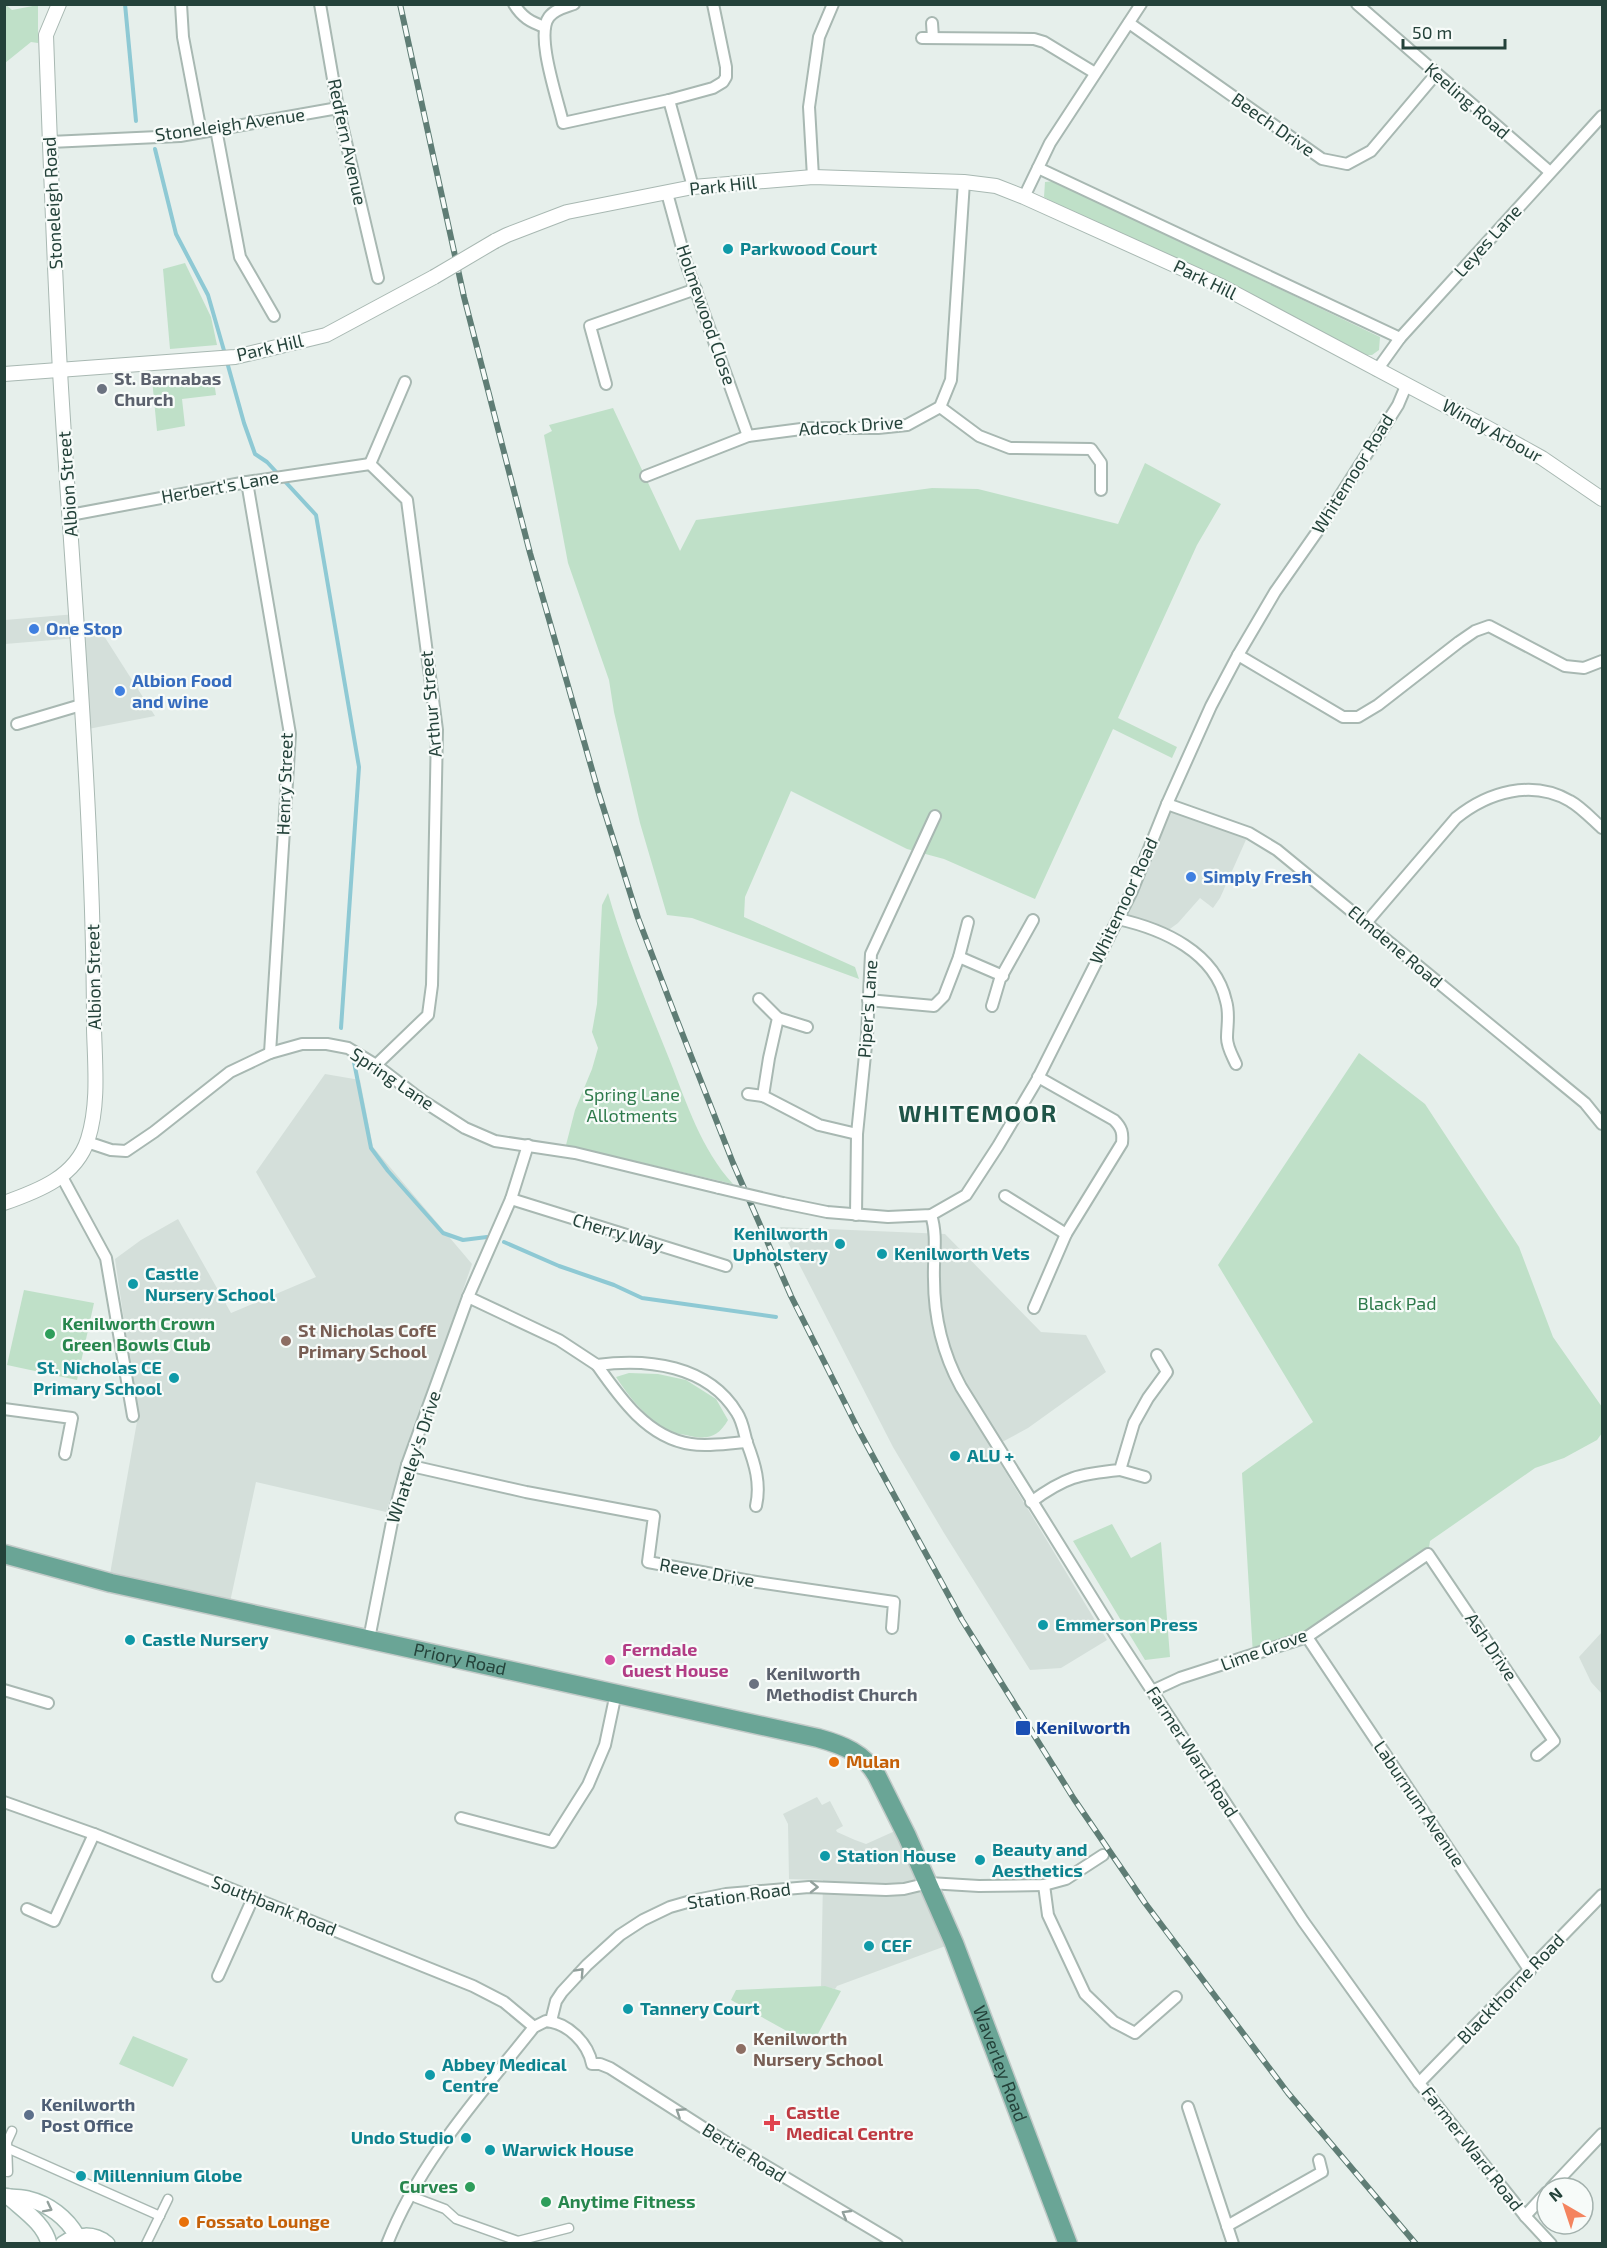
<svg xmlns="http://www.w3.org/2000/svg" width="1607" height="2248" viewBox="0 0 1607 2248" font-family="'Exo 2',sans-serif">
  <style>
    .built { fill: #d4dfda }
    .green { fill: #bfe0c8 }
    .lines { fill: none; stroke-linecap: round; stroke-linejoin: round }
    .stream { stroke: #8ec9d4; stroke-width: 4 }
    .pedestrian-casing { stroke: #a8b8b2; stroke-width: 11 }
    .minor-casing { stroke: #a8b8b2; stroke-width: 14 }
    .tertiary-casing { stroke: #a8b8b2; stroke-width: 16 }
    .secondary-casing { stroke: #a4bbb3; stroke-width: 18 }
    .primary-casing { stroke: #c2cac8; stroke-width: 21 }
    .pedestrian { stroke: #fff; stroke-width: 8 }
    .minor { stroke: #fff; stroke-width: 10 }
    .tertiary { stroke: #fff; stroke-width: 14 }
    .secondary { stroke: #fff; stroke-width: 15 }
    .primary { stroke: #6aa596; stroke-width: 18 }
    .rail-casing { stroke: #5f7d75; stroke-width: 6 }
    .rail { stroke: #f7fbf9; stroke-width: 4; stroke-dasharray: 11; stroke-linecap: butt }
    .minor-bridge-casing { stroke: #a8b8b2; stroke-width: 14; stroke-linecap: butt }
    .tertiary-bridge-casing { stroke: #a8b8b2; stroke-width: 16; stroke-linecap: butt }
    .minor-bridge { stroke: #fff; stroke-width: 10 }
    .tertiary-bridge { stroke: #fff; stroke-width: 14 }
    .oneway { stroke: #92a09c }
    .culture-dot { fill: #0f9aa8; stroke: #f7fbf9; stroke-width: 2 }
    .worship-dot { fill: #6b7280; stroke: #f7fbf9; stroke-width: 2 }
    .shop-dot { fill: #3f7fe0; stroke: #f7fbf9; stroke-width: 2 }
    .leisure-dot { fill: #2e9e5b; stroke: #f7fbf9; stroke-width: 2 }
    .education-dot { fill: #8d6e63; stroke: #f7fbf9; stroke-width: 2 }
    .hotel-dot { fill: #d1479c; stroke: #f7fbf9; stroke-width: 2 }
    .transit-dot { fill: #1a4fb4; stroke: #f7fbf9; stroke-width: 2 }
    .food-dot { fill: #e8710a; stroke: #f7fbf9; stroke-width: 2 }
    .service-dot { fill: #5c6f8a; stroke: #f7fbf9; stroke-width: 2 }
    .health-dot { fill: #e0444e; stroke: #f7fbf9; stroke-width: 2 }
    .labels { text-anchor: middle; stroke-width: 4.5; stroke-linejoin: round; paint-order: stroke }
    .street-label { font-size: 18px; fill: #24423a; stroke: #f7fbf9 }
    .culture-label { font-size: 18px; font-weight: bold; fill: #0d838f; stroke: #f7fbf9; text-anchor: start }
    .worship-label { font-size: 18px; font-weight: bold; fill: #5b616d; stroke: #f7fbf9; text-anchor: start }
    .shop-label { font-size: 18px; font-weight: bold; fill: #366cbe; stroke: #f7fbf9; text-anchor: start }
    .park-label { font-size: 18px; fill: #2d7a4b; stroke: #f7fbf9 }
    .leisure-label { font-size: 18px; font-weight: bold; fill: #27864d; stroke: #f7fbf9; text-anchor: start }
    .education-label { font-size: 18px; font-weight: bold; fill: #785e54; stroke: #f7fbf9; text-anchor: start }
    .hotel-label { font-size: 18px; font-weight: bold; fill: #b23c85; stroke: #f7fbf9; text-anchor: start }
    .transit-label { font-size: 18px; font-weight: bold; fill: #164399; stroke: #f7fbf9; text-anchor: start }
    .food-label { font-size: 18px; font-weight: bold; fill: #c56008; stroke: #f7fbf9; text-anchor: start }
    .service-label { font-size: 18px; font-weight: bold; fill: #4e5e75; stroke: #f7fbf9; text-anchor: start }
    .health-label { font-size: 18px; font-weight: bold; fill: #be3a42; stroke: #f7fbf9; text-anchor: start }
    .district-label { font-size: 24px; font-weight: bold; letter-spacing: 1.5px; fill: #1f5548; stroke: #f7fbf9 }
  </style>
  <rect width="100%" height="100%" fill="#e6efeb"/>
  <g class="built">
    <polygon points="76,614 77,627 97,625 155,716 83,730 77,638 5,644 5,620"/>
    <polygon points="1167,804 1249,833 1220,898 1213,908 1200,898 1178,923 1163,934 1118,919"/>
    <polygon points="325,1074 360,1080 373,1147 472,1264 386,1512 256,1482 230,1602 110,1574 138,1416 115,1259 141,1240 178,1219 231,1313 316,1277 256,1172"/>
    <polygon points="780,1227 945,1234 1041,1332 1086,1335 1106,1372 1028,1428 991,1448 1107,1640 1061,1668 1030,1670 944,1533 893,1447"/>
    <polygon points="1602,1632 1602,1694 1591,1682 1579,1657"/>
    <polygon points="817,1797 822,1805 830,1801 843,1826 836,1830 837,1832 855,1840 866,1844 895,1831 951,1944 837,1986 835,1989 821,1986 823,1880 789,1879 788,1824 783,1814"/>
  </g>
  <g class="green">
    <polygon points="5,4 12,10 38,5 38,43 31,42 5,63"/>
    <polygon points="1054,181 1380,337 1379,350 1372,355 1365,355 1311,329 1221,281 1056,204 1044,197 1045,182"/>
    <polygon points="185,263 211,317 217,345 170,349 163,269"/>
    <polygon points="213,375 216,395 182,399 185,426 157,431 152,379"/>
    <polygon points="613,408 680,551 696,520 932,488 978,489 1118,524 1145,463 1221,504 1197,545 1118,718 1177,747 1172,758 1113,729 1035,899 944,859 907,849 791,791 745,897 744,917 855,967 859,979 692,918 667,915 640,823 614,712 609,680 568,563 544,435 552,431 549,425"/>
    <path d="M608 893C624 950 648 1006 670 1061 687 1104 701 1149 733 1184L566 1145 575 1110 592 1069 598 1048 592 1032 597 1004 602 905Z"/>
    <polygon points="1359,1053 1425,1104 1519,1247 1553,1337 1602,1407 1602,1433 1597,1440 1564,1458 1535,1468 1430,1541 1428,1554 1307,1637 1253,1655 1242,1473 1313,1422 1218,1265"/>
    <polygon points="24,1290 94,1303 77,1380 7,1365"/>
    <path d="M629 1373 658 1374 686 1380 716 1399 728 1420C718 1437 708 1440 690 1436 683 1434 673 1434 667 1430 646 1418 629 1397 616 1377Z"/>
    <polygon points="1112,1524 1131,1558 1161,1542 1170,1657 1145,1660 1073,1541"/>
    <polygon points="825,1986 841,1991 812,2045 731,2000 736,1990"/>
    <polygon points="133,2036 188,2059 173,2087 119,2064"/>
  </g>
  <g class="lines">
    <g class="stream">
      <polyline points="125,4 136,121"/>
      <polyline points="155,149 176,234 208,295 225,354"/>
      <polyline points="227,362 244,423 255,454 267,462 316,515 359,767 341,1028"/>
      <polyline points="354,1062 371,1148 388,1171 443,1233 463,1240 487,1237"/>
      <polyline points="504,1242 559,1266 614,1285 642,1298 776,1317"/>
    </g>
    <g class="pedestrian-casing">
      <g id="pedestrian">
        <polyline points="7,2148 160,2216"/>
        <polyline points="8,2172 7,2142 12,2131"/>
        <polyline points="416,2198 445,2209 456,2219 518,2241 517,2244"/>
        <polyline points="518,2241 569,2228"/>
        <polyline points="146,2244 168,2199"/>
      </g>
    </g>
    <g class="minor-casing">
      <g id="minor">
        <polyline points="181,4 183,37 201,132"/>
        <polyline points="320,4 338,108 378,278"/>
        <path d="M514 4C522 17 530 22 545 27"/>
        <path d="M574 4C566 7 555 9 549 17 535 35 558 100 563 123L669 100 713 88 723 82 726 77V67L713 4"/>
        <polyline points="1357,4 1550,172"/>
        <polyline points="932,23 933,38"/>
        <polyline points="1129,23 1322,159 1347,164 1371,151 1436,74"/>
        <polyline points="922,38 1034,39 1044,42 1095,73"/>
        <polyline points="669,100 693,187"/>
        <polyline points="216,129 240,257 274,316"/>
        <polyline points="50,142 180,136 338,108"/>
        <polyline points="1038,168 1400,338"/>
        <polyline points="813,177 809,107 819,37 833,4"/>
        <polyline points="667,193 687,266 748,436"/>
        <polyline points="1024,197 1050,143 1141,4"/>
        <polyline points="1377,370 1400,338 1602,116"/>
        <polyline points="606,384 590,326 696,289"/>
        <polyline points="940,407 979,436 1010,448 1091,449 1101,463 1101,490"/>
        <polyline points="646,476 748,436 809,428 878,428 907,425 940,407 951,380 964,182"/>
        <polyline points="247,482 290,734 270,1053"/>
        <polyline points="70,515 247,482 370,464"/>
        <polyline points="1238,655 1343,717 1358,717 1378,705 1459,642 1475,631 1489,626 1565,666 1584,668 1602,661"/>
        <polyline points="17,724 81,705"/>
        <polyline points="1167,804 1249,833 1277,850 1585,1103 1602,1124"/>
        <path d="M1118 919C1163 929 1215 952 1226 1001 1230 1014 1227 1025 1227 1038 1227 1047 1232 1055 1236 1064"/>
        <path d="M1366 923 1456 818C1488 792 1532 779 1570 801 1581 807 1592 819 1602 828"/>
        <polyline points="959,957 1003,976"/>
        <polyline points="759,999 778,1018 769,1058 763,1096 819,1125 857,1134"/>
        <polyline points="868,1000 934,1006 944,996 959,957 968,922"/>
        <polyline points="992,1006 1000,979 1033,920"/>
        <polyline points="778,1018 807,1027"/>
        <polyline points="376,1065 428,1015 432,985 437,730 407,500 370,464 405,382"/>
        <polyline points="748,1094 763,1096"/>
        <polyline points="87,1142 111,1150 126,1151 154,1132 230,1072 270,1053 302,1044 327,1044 348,1048 376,1065 423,1101 465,1128 495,1141 575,1153 719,1188"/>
        <polyline points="62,1177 106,1258 133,1416"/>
        <polyline points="1005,1196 1066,1234"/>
        <polyline points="511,1199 726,1266"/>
        <polyline points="783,1203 827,1212 888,1217 931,1215 966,1195 998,1146 1037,1080 1132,891 1167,804 1211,706 1238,655 1275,592 1317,532 1398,405 1406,386"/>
        <polyline points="856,1215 857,1134 867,1035 871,954 935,816"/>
        <path d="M931 1215C938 1236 933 1258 934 1279 934 1317 943 1354 961 1387L1116 1636 1303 1921 1419 2083 1525 2216 1551 2244"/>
        <path d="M468 1297 559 1340 597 1365C647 1358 708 1365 737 1413 743 1422 744 1433 747 1443 755 1464 761 1484 756 1506"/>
        <path d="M1034 1308 1066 1234 1122 1143C1123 1133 1122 1128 1114 1120L1038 1077"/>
        <path d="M597 1365C620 1398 648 1438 691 1444 709 1447 728 1443 747 1442"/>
        <polyline points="4,1409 72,1418 65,1454"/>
        <polyline points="407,1465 526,1492 654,1516 648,1562 750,1581 894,1602 892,1628"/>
        <polyline points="1120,1470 1145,1477"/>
        <path d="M1031 1502C1065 1477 1079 1474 1120 1470L1134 1423 1148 1398 1167 1372 1157 1355"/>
        <polyline points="1307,1637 1530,1971"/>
        <polyline points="369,1639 393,1517 407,1465 468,1297 511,1199 528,1145"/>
        <polyline points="4,1690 48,1703"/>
        <polyline points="1152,1691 1180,1678 1307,1637 1428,1554 1554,1741 1537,1755"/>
        <polyline points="4,1802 94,1834 473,1986 504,2002 534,2027"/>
        <polyline points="461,1818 552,1842 588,1785 605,1745 616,1693"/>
        <polyline points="1044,1885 1048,1915 1085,1994 1114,2022 1135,2033 1176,1997"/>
        <polyline points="27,1909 54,1921 94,1834"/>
        <polyline points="218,1976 253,1898"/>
        <polyline points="551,2021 556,2001 562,1992 587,1965 620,1935 643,1920 670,1907 691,1901 726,1894 809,1887 886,1890 904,1889 929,1883 979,1886 1044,1885 1066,1879 1103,1855"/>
        <polyline points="1419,2083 1602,1895"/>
        <polyline points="1188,2107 1233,2244"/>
        <polyline points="1551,2188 1602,2134"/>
        <polyline points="1525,2216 1547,2192"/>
        <polyline points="1227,2226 1322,2172 1319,2160"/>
        <path d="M387 2244C419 2162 480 2095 534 2027L546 2021C568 2023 588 2043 592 2064H600L610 2068 724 2141 897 2244"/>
      </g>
    </g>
    <g class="tertiary-casing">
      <g id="tertiary">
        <polyline points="495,241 507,235 567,212 693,187 813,177 964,182 996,186 1024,197 1221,286 1486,427 1542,458 1602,499"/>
        <polyline points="4,374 235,357 326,335 434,277"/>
        <path d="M4 1203C38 1191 76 1177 88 1139 99 1104 95 1065 94 1029 94 964 92 899 89 834 82 679 69 525 60 371 54 259 50 147 46 35L59 4"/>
      </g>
    </g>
    <g class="secondary-casing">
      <g id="secondary">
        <path d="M4 2196C12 2198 21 2197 28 2199 49 2204 67 2218 77 2236"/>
        <path d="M9 2197C23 2210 45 2224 49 2244"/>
        <path d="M63 2244C77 2234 94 2233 107 2244"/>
      </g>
    </g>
    <g class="primary-casing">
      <g id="primary">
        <path id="s1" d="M4 1554 111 1583 818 1738C843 1745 864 1753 877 1776L907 1836 954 1943 1068 2244"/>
      </g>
    </g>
    <use href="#pedestrian" class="pedestrian"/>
    <use href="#minor" class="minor"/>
    <use href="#tertiary" class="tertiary"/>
    <use href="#secondary" class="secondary"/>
    <use href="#primary" class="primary"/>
    <g class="rail-casing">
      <polyline id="rail" points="400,4 464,297 530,553 599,794 638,918 675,1015 733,1163 791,1296 858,1429 962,1620 1074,1799 1145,1903 1288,2093 1416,2244"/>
    </g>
    <use href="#rail" class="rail"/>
    <g class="minor-bridge-casing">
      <polyline id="minor-bridge" points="719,1188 783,1203"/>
    </g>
    <g class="tertiary-bridge-casing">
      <polyline id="tertiary-bridge" points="434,277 495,241"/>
    </g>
    <use href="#minor-bridge" class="minor-bridge"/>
    <use href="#tertiary-bridge" class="tertiary-bridge"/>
  </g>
  <defs><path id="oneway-chevron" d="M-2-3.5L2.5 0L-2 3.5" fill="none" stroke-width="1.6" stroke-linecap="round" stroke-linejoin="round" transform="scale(1.5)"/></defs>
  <g class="oneway">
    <use href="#oneway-chevron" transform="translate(814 1887) rotate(1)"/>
    <use href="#oneway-chevron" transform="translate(580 1972) rotate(-47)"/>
    <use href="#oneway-chevron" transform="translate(680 2112) rotate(-147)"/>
    <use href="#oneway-chevron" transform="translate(48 2208) rotate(27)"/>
    <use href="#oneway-chevron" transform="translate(846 2214) rotate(-150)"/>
  </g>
  <g class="culture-dot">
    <circle cx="728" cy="249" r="6"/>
    <circle cx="840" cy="1244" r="6"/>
    <circle cx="882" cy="1254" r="6"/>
    <circle cx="133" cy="1284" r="6"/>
    <circle cx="174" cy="1378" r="6"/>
    <circle cx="955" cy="1456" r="6"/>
    <circle cx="1043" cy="1625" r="6"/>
    <circle cx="130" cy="1640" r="6"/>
    <circle cx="825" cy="1856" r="6"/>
    <circle cx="980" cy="1860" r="6"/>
    <circle cx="869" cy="1946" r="6"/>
    <circle cx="628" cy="2009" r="6"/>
    <circle cx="430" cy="2075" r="6"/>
    <circle cx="466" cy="2138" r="6"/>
    <circle cx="490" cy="2150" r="6"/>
    <circle cx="81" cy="2176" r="6"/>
  </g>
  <g class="worship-dot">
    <circle cx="102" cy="389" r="6"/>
    <circle cx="754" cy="1684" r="6"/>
  </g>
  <g class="shop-dot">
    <circle cx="34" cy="629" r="6"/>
    <circle cx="120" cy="691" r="6"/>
    <circle cx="1191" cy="877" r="6"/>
  </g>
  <g class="leisure-dot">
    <circle cx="50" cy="1334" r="6"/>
    <circle cx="470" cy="2187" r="6"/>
    <circle cx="546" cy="2202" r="6"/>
  </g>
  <g class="education-dot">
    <circle cx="286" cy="1341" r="6"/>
    <circle cx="741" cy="2049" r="6"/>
  </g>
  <circle class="hotel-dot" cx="610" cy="1660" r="6"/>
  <rect class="transit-dot" x="1015" y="1720" width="16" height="16" rx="3"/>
  <g class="food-dot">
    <circle cx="834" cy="1762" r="6"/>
    <circle cx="184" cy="2222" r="6"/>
  </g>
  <circle class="service-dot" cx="29" cy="2115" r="6"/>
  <path class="health-dot" d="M769 2114h6v6h6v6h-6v6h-6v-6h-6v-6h6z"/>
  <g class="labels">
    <g class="street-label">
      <text transform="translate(1467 101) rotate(41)" y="6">Keeling Road</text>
      <text transform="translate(230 125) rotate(-8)" y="6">Stoneleigh Avenue</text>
      <text transform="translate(1273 125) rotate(35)" y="6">Beech Drive</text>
      <text transform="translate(347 142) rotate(78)" y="6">Redfern Avenue</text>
      <text transform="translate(723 186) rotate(-6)" y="6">Park Hill</text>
      <text transform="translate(53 203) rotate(-93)" y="6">Stoneleigh Road</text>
      <text transform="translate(1488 241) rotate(-48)" y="6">Leyes Lane</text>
      <text transform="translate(1205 280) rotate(26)" y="6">Park Hill</text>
      <text transform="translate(706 315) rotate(71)" y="6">Holmewood Close</text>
      <text transform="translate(270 348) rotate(-13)" y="6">Park Hill</text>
      <text transform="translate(851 426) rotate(-4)" y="6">Adcock Drive</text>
      <text transform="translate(1492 431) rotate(29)" y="6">Windy Arbour</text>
      <text transform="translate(1353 474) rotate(-58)" y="6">Whitemoor Road</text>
      <text transform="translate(68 484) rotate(-94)" y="6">Albion Street</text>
      <text transform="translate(220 487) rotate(-10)" y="6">Herbert's Lane</text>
      <text transform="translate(431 704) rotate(-95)" y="6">Arthur Street</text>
      <text transform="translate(285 784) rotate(-88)" y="6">Henry Street</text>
      <text transform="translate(1124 901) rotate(-65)" y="6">Whitemoor Road</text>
      <text transform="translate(1395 947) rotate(40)" y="6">Elmdene Road</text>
      <text transform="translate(94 977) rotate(-91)" y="6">Albion Street</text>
      <text transform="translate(868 1009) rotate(-86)" y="6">Piper's Lane</text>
      <text transform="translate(392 1079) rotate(34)" y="6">Spring Lane</text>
      <text transform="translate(618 1233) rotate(17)" y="6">Cherry Way</text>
      <text transform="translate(414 1457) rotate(-72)" y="6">Whateley's Drive</text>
      <text transform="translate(707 1573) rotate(10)" y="6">Reeve Drive</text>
      <text transform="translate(1491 1647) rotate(56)" y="6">Ash Drive</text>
      <text transform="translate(1264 1650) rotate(-20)" y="6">Lime Grove</text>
      <text dy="6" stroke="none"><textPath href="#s1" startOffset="468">Priory Road</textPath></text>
      <text transform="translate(1192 1752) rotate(57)" y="6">Farmer Ward Road</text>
      <text transform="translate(1419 1804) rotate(56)" y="6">Laburnum Avenue</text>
      <text transform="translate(739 1896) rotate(-8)" y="6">Station Road</text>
      <text transform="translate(274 1906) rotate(22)" y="6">Southbank Road</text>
      <text transform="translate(1511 1989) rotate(-46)" y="6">Blackthorne Road</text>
      <text dy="6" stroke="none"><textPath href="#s1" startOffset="1220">Waverley Road</textPath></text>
      <text transform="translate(1472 2149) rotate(52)" y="6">Farmer Ward Road</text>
      <text transform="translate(744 2153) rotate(32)" y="6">Bertie Road</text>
    </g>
    <g class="culture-label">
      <text x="740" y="255">Parkwood Court</text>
      <text x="828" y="1240" text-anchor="end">Kenilworth<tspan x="828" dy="21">Upholstery</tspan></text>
      <text x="894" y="1260">Kenilworth Vets</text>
      <text x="145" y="1280">Castle<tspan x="145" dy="21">Nursery School</tspan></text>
      <text x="162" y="1374" text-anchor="end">St. Nicholas CE<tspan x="162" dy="21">Primary School</tspan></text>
      <text x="967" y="1462">ALU +</text>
      <text x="1055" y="1631">Emmerson Press</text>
      <text x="142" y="1646">Castle Nursery</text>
      <text x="992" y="1856">Beauty and<tspan x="992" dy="21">Aesthetics</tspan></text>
      <text x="837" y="1862">Station House</text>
      <text x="881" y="1952">CEF</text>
      <text x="640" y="2015">Tannery Court</text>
      <text x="442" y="2071">Abbey Medical<tspan x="442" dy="21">Centre</tspan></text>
      <text x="454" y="2144" text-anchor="end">Undo Studio</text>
      <text x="502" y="2156">Warwick House</text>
      <text x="93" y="2182">Millennium Globe</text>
    </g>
    <g class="worship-label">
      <text x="114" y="385">St. Barnabas<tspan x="114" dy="21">Church</tspan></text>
      <text x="766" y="1680">Kenilworth<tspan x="766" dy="21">Methodist Church</tspan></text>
    </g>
    <g class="shop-label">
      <text x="46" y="635">One Stop</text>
      <text x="132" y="687">Albion Food<tspan x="132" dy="21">and wine</tspan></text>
      <text x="1203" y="883">Simply Fresh</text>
    </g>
    <g class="park-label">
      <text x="632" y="1101">Spring Lane<tspan x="632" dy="21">Allotments</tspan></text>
      <text x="1397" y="1310">Black Pad</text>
    </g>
    <g class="leisure-label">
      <text x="62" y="1330">Kenilworth Crown<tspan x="62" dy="21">Green Bowls Club</tspan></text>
      <text x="458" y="2193" text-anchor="end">Curves</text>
      <text x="558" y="2208">Anytime Fitness</text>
    </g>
    <g class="education-label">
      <text x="298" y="1337">St Nicholas CofE<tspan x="298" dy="21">Primary School</tspan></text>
      <text x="753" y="2045">Kenilworth<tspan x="753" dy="21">Nursery School</tspan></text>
    </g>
    <g class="hotel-label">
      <text x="622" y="1656">Ferndale<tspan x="622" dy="21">Guest House</tspan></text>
    </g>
    <g class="transit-label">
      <text x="1036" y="1734">Kenilworth</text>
    </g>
    <g class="food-label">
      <text x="846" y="1768">Mulan</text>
      <text x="196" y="2228">Fossato Lounge</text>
    </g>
    <g class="service-label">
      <text x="41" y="2111">Kenilworth<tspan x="41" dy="21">Post Office</tspan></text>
    </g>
    <g class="health-label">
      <text x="786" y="2119">Castle<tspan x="786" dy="21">Medical Centre</tspan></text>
    </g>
    <g class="district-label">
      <text x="978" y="1122">WHITEMOOR</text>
    </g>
  </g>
  <rect width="1607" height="2248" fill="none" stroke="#24423a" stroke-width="12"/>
  <g transform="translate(1565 2206) rotate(321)"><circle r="28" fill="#f7fbf9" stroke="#a3b1ad" stroke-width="1.5"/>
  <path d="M0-4.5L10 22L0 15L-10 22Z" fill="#f4845f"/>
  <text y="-9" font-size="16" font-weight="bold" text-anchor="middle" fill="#24423a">N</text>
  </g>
  <path d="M1403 39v9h102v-9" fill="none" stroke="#24423a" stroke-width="3"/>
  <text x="1412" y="39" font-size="18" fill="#24423a" stroke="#f7fbf9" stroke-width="4.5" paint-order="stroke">50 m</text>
</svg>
